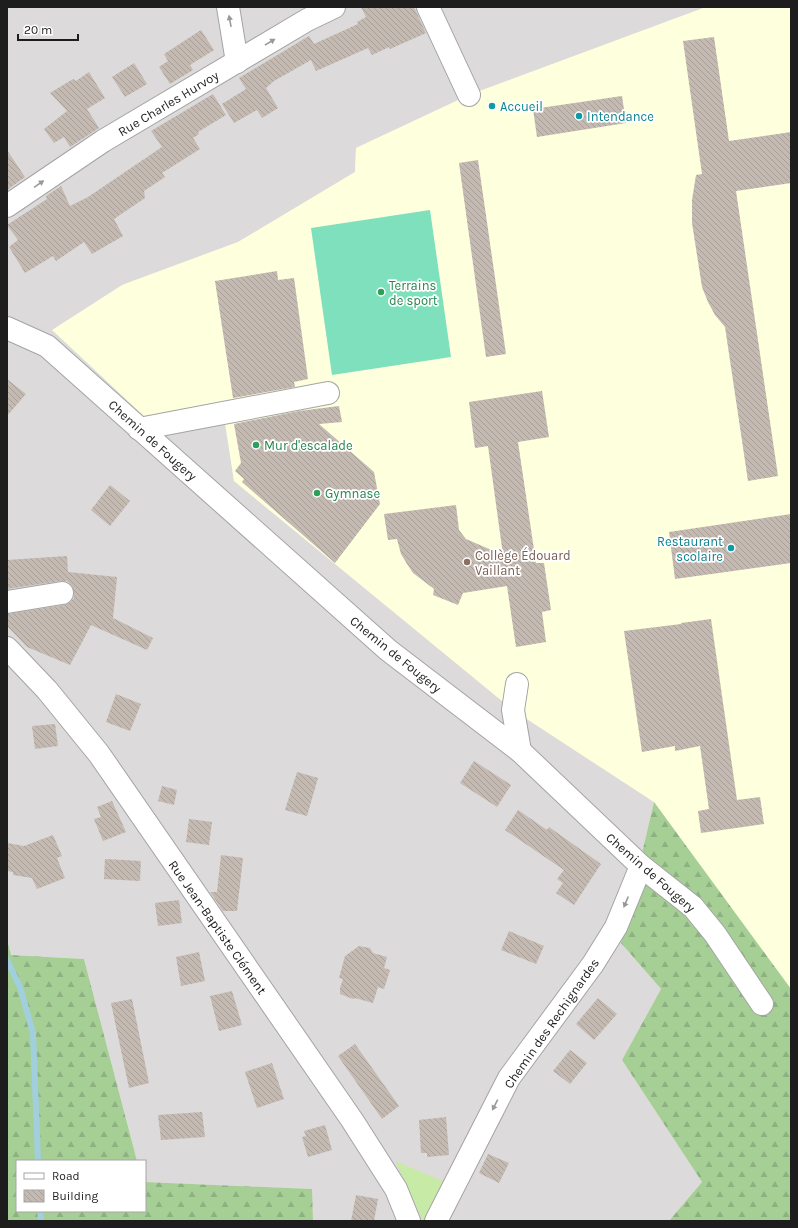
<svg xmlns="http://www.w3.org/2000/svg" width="798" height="1228" viewBox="0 0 798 1228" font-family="Karla,sans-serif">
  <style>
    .residential { fill: #dcdada }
    .education { fill: #feffdc }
    .grass { fill: #c7eba7 }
    .forest { fill: url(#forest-firs) }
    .pitch { fill: #7ee0bd }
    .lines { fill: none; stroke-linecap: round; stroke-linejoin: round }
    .stream { stroke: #a2cfde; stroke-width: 6 }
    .building { fill: url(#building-back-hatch) }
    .minor-casing { stroke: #a4a4a4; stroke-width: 24 }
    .minor { stroke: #fff; stroke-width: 22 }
    .oneway { fill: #999 }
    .culture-dot { fill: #0f9aa8; stroke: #fff; stroke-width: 1.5 }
    .leisure-dot { fill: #2e9e5b; stroke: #fff; stroke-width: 1.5 }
    .education-dot { fill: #8d6e63; stroke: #fff; stroke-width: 1.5 }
    .labels { text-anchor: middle; stroke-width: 3.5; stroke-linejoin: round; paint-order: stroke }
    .street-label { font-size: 13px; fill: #1d1d1d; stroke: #fff }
    .culture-label { font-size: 13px; fill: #0d838f; stroke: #fff; text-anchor: start }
    .leisure-label { font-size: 13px; fill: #27864d; stroke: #fff; text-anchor: start }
    .education-label { font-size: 13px; fill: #785e54; stroke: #fff; text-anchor: start }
  </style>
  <defs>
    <pattern id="forest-firs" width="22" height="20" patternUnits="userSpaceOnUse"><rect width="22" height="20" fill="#a6cf96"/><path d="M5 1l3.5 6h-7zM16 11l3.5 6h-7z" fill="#8eb181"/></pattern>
    <pattern id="building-back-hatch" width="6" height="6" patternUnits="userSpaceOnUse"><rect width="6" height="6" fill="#c4bab2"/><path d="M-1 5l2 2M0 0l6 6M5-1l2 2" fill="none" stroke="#a89f99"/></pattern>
  </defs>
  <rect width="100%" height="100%" fill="#efebe3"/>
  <polygon class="residential" points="7,7 706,7 469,95 356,148 355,172 238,242 122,285 223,404 234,481 513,710 654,802 621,943 661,989 622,1060 702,1182 669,1221 313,1221 311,1189 145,1182 145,1161 137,1161 84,959 11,955 7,939"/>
  <polygon class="education" points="706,7 791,7 791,989 654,802 513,710 234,481 222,404 146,418 52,330 122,285 238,242 355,172 356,148 469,95"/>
  <polygon class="grass" points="395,1161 450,1184 431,1221 423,1221"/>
  <g class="forest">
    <polygon points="654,802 791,989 791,1221 669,1221 702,1182 622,1060 661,989 621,943"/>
    <polygon points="7,939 11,955 84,959 137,1161 17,1161 17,1211 145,1211 145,1182 312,1189 313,1221 7,1221"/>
  </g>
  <polygon class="pitch" points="430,210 451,357 332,375 311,228"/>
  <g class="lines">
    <g class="stream">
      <polyline points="7,960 20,987 33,1033 38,1161"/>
      <polyline points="40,1211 41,1221"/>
    </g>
  </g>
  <g class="building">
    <polygon points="361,7 414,7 426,33 390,49 389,47 372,55 368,48 316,71 311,60 274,81 266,88 278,108 262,118 257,110 234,123 222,104 246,89 239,78 309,36 314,44 358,24 357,22 366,17"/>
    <polygon points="201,30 214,50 190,65 193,70 170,84 159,67 168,61 164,54"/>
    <polygon points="714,37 729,141 791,132 791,183 736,191 778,476 748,481 725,327 715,315 708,302 702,287 692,223 692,200 696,175 702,174 683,41"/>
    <polygon points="134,63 147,84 125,97 112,77"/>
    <polygon points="89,72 105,98 87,109 99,128 70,147 64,137 54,143 44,129 67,111 50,93 73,79 76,81"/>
    <polygon points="213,94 226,115 198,132 199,134 193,138 200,149 162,173 165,177 144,191 145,198 114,219 123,236 92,254 84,242 56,261 53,256 25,273 9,247 18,240 7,225 47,199 46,196 61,186 70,206 88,197 162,147 151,131"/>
    <polygon points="622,96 626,123 537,137 533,109"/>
    <polygon points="7,150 25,177 7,190"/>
    <polygon points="478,160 506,354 486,357 459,163"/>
    <polygon points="277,271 278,280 294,278 308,379 294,382 295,387 233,398 215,281"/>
    <polygon points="7,379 26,394 7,416"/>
    <polygon points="542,391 549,437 518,442 536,563 544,563 551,610 542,612 546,642 516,647 507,586 463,593 458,605 433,595 434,589 413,573 407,564 401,554 397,539 388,540 384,514 456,505 459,530 466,539 503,555 488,446 475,448 469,402"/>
    <polygon points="339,406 342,422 319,424 374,472 380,504 335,563 242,482 244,479 235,471 241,463 234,424 299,411"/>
    <polygon points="110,485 130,501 110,526 91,510"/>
    <polygon points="791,514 791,563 675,579 669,532"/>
    <polygon points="67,556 68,572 117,577 113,618 153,638 147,650 91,625 70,665 27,647 7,626 7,614 64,605 70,602 74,598 74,591 71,585 67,581 60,581 7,589 7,560"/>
    <polygon points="711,619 737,800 760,797 764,824 701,833 698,811 709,809 700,746 675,751 675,746 642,752 624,631 681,624 681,623"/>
    <polygon points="116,694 141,704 130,731 106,722"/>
    <polygon points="55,724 58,746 35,749 32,726"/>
    <polygon points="474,761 511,785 497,807 460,783"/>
    <polygon points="297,772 318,778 307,816 285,810"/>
    <polygon points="162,786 177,790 174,805 158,801"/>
    <polygon points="112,801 126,832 103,841 94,819 101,817 97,807"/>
    <polygon points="518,810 547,830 549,827 601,864 574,905 556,893 563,883 557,879 564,870 505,830"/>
    <polygon points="189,819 212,822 209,845 186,842"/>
    <polygon points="53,835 62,856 57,858 65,878 37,889 32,878 13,875 13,872 7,871 7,843 24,846"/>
    <polygon points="221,855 243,858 237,911 223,911 210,892 217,892"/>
    <polygon points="105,859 141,861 140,881 104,879"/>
    <polygon points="179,900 182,923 158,926 155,903"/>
    <polygon points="509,931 544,946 536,964 501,950"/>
    <polygon points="359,946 370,948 373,953 387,957 384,968 390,970 384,989 378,987 373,1003 355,998 353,999 340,994 340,988 343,979 339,978 345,956"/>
    <polygon points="199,952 205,981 181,986 176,957"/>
    <polygon points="232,991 242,1025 219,1031 210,996"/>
    <polygon points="598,998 617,1014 594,1040 576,1024"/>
    <polygon points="132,999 149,1083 129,1088 111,1003"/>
    <polygon points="355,1044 399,1106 382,1119 338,1056"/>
    <polygon points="570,1050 587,1063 570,1084 553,1071"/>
    <polygon points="272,1063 284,1099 257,1108 245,1072"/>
    <polygon points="202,1112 205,1137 161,1140 158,1115"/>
    <polygon points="446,1117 449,1155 427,1157 427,1153 421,1153 419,1120"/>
    <polygon points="325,1125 332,1150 308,1157 302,1137 306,1136 304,1131"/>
    <polygon points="488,1154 509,1163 499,1183 479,1173"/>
    <polygon points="356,1195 378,1199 374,1221 351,1221"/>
  </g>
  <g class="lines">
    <g class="minor-casing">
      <g id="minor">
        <polyline points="228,7 237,62"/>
        <polyline points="428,7 469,95"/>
        <polyline points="7,206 103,141 307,20 334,7"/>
        <polyline points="7,328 47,346 388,650 520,751 641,866 693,907 715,934 762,1004"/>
        <polyline points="139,429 328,393"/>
        <polyline points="7,602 62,593"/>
        <polyline points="7,648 47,690 99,754 352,1120 396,1189 409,1221"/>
        <polyline points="517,684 513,710 520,751"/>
        <polyline points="436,1221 509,1078 593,964 616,927 641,866"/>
      </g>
    </g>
    <use href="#minor" class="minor"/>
  </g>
  <defs><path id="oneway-solid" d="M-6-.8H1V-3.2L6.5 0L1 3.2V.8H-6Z"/></defs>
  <g class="oneway">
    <use href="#oneway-solid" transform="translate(230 21) rotate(-100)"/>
    <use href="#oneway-solid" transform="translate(270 42) rotate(-31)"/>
    <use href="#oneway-solid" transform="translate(39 184) rotate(-34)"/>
    <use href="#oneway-solid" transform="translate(626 902) rotate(113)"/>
    <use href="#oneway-solid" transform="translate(495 1105) rotate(117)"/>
  </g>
  <g class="culture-dot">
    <circle cx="492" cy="106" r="4"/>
    <circle cx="579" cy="116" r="4"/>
    <circle cx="731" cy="548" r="4"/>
  </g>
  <g class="leisure-dot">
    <circle cx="381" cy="292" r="4"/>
    <circle cx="256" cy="445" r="4"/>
    <circle cx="317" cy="493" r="4"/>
  </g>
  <circle class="education-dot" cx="467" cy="562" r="4"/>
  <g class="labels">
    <g class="street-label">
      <text transform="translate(168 103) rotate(-31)" y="5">Rue Charles Hurvoy</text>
      <text transform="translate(153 440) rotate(42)" y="5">Chemin de Fougery</text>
      <text transform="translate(396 654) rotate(39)" y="5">Chemin de Fougery</text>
      <text transform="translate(651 872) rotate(41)" y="5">Chemin de Fougery</text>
      <text transform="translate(218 927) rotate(55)" y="5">Rue Jean-Baptiste Clément</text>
      <text transform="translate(551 1023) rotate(-55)" y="5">Chemin des Rechignardes</text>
    </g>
    <g class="culture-label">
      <text x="500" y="111">Accueil</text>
      <text x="587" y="121">Intendance</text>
      <text x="723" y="546" text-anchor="end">Restaurant<tspan x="723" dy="15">scolaire</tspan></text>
    </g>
    <g class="leisure-label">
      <text x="389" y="290">Terrains<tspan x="389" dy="15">de sport</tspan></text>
      <text x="264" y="450">Mur d'escalade</text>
      <text x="325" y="498">Gymnase</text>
    </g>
    <g class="education-label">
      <text x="475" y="560">Collège Édouard<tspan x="475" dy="15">Vaillant</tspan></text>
    </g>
  </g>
  <rect width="798" height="1228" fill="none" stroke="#1d1d1d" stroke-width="16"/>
  <rect x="16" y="1160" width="130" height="52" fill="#ffffff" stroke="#a5a5a5"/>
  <rect x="24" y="1173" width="20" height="6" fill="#ffffff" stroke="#a5a5a5"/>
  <text x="52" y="1180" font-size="12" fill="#1d1d1d">Road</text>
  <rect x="24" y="1190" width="20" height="12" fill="url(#building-back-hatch)" stroke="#a5a5a5"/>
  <text x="52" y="1200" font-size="12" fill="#1d1d1d">Building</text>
  <path d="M18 34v6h60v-6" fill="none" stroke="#1d1d1d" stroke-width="2"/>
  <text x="24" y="34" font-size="12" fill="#1d1d1d" stroke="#ffffff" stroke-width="3" paint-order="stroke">20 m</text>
</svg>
